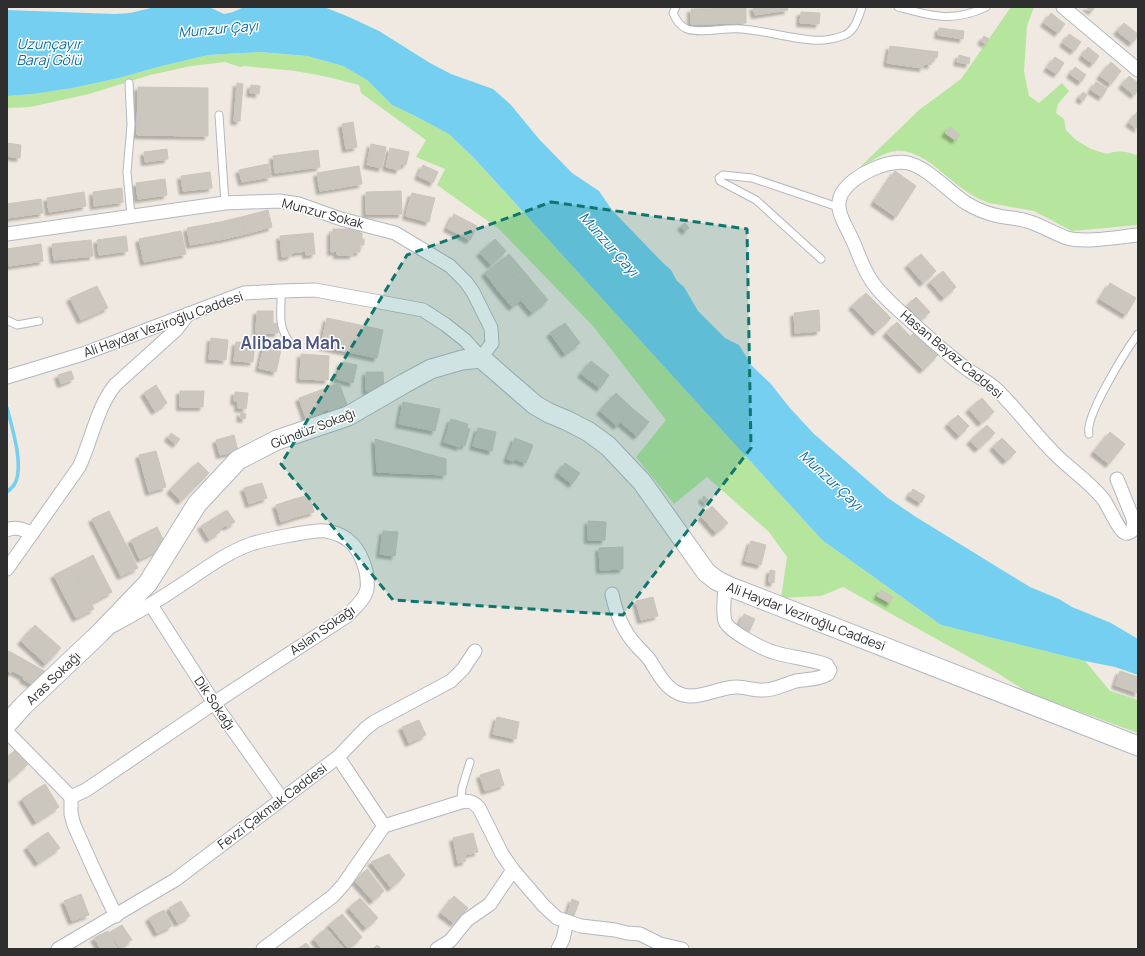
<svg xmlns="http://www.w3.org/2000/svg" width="1145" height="956" viewBox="0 0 1145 956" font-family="Manrope,sans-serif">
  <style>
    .green { fill: #b6e59e }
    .water { fill: #75cff0 }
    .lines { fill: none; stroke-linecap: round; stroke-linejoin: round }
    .stream { stroke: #75cff0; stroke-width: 3.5 }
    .building { fill: #cbc7bf; stroke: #cbc5ba; filter: url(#shadow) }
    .lane-casing { stroke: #b4b7c1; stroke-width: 9 }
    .street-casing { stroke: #b4b7c1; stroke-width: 15 }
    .secondary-casing { stroke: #b4b7c1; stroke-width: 21 }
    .lane { stroke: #fff; stroke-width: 7 }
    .street { stroke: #fff; stroke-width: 13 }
    .secondary { stroke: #fff; stroke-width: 19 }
    .marked { fill: #0f766e; fill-opacity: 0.2; stroke: #0f766e; stroke-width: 3; stroke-dasharray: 8 5; stroke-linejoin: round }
    .labels { text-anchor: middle; stroke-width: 3; stroke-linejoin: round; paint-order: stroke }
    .street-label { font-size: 13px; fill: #2e2e2e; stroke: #fff }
    .water-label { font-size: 14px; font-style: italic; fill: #0d6fa3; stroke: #fff }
    .district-label { font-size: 17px; font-weight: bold; fill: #4d5680; stroke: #fff }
  </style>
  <defs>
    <filter id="shadow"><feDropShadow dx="-3.5" dy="3.5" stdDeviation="1" flood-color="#0004"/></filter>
  </defs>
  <rect width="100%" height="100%" fill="#efe9e1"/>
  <g class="green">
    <path d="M1011 7H1034L1027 26 1024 71 1029 96 1039 103 1062 83 1069 91 1058 104 1056 113 1064 119 1066 130 1076 140 1091 149 1107 154C1117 150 1128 151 1138 156V225L1072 231 1034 211 989 203C977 199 965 191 955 183 940 171 918 149 896 151 884 152 868 163 857 170L919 110 961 79Z"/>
    <polygon points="260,52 307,56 343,66 367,80 392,105 413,115 449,134 474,158 822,540 941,625 1085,661 1110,691 1138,700 1138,733 1029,693 994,671 843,587 821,596 781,598 787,557 769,532 707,477 674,504 636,457 666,420 593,326 499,229 437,185 445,169 416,157 426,140 361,93 359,85 328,77 296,71 244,66 240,67 225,62 191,66 150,75 89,94 30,107 7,108 7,96 33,94 73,88 119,78 158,67 208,55"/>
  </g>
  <polygon class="water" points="155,7 176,8 209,7 224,14 233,12 244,7 324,7 349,17 379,31 430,63 451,74 493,89 511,105 539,139 572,173 599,191 612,210 662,262 671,270 677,281 684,287 698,311 725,338 739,345 752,366 771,384 789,407 814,434 888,498 916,517 1030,587 1059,599 1072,607 1111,623 1138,639 1138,675 1115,667 1085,661 941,625 822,540 474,158 449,134 413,115 392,105 367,80 343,66 307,56 260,52 208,55 158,67 119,78 73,88 33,94 7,96 7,10 115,14 130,13"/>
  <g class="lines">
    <path class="stream" d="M7 408C12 427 25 468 14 485 12 488 9 490 7 492"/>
  </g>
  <g class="building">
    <polygon points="753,7 787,7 788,10 755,15"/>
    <polygon points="1086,7 1095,7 1092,11"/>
    <polygon points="746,8 746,23 691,24 691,9"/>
    <polygon points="801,12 820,13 819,24 800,23"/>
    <polygon points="1051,13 1065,24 1058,33 1044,23"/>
    <polygon points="1124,23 1138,34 1138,36 1132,43 1117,31"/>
    <polygon points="939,28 964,31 963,39 938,35"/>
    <polygon points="1069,34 1081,42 1074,51 1063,43"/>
    <polygon points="984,36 989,39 986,44 981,41"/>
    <polygon points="890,46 938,52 937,58 932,58 931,65 924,64 923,68 887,63"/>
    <polygon points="1088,47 1099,56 1093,64 1082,56"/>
    <polygon points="959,55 970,58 969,64 957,62"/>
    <polygon points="1055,57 1064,63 1057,74 1047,68"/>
    <polygon points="1111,62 1121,71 1111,84 1100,76"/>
    <polygon points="1075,67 1086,75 1081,82 1070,74"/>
    <polygon points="1129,76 1138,83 1138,90 1134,95 1122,85"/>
    <polygon points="1096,82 1107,89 1102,97 1091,90"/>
    <polygon points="237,83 243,84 240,121 234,121"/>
    <polygon points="251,85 260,86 259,94 250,93"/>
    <polygon points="138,87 208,88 208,136 137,135"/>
    <polygon points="1083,92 1087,95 1083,101 1079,98"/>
    <polygon points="1138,111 1138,129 1129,123"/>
    <polygon points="353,122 357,147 346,149 342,124"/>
    <polygon points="950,127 960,135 955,140 945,133"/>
    <polygon points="7,143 21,145 20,158 7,156"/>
    <polygon points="371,144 386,147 382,168 367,165"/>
    <polygon points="390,148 409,152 406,165 401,164 399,170 386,167"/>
    <polygon points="167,149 168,159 145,162 144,152"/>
    <polygon points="318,150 320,167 275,173 273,156"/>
    <polygon points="268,164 271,177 242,182 239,170"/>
    <polygon points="423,165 438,172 433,183 418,176"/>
    <polygon points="359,166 362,184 320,191 317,173"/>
    <polygon points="895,171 916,186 896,217 874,202"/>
    <polygon points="210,172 212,188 183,191 181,176"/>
    <polygon points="165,179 167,195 138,199 136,183"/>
    <polygon points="122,188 123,202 94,206 93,192"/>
    <polygon points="401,191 402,214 366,214 366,192"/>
    <polygon points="84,192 86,206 49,212 47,198"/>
    <polygon points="412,193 435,198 431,213 408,207"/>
    <polygon points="41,199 43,213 7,218 7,204"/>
    <polygon points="408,207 431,213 429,222 406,216"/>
    <polygon points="268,210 272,227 245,234 241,217"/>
    <polygon points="454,214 477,226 470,240 447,228"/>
    <polygon points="241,217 245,234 224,239 220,222"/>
    <polygon points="220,222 224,239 190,245 187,228"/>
    <polygon points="685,223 689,228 685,231 681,226"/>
    <polygon points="333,229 360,229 360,233 362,233 362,239 364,239 364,245 360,245 360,252 353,252 353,255 337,255 337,251 331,252 331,232 333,232"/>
    <polygon points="181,231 186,254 144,262 139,239"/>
    <polygon points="313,233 315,254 306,255 306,251 291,253 291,256 282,257 280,236"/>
    <polygon points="126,236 128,251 99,255 97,240"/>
    <polygon points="495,239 506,251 491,265 480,253"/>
    <polygon points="91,240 93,256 54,260 52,244"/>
    <polygon points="41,244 43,261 9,266 7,249"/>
    <polygon points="509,254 522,269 497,289 485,273"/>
    <polygon points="921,254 936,271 923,283 908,265"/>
    <polygon points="522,269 537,287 512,307 497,289"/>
    <polygon points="943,271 956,287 944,298 930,282"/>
    <polygon points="1110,283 1136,298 1126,315 1100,299"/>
    <polygon points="97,286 108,308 81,320 70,298"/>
    <polygon points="537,287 548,300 532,313 521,300"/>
    <polygon points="866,293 891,318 876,332 852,306"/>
    <polygon points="916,297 930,312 921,320 907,306"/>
    <polygon points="819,310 820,331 795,333 794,313"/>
    <polygon points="257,311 273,311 273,323 278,324 278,333 256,333"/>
    <polygon points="327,318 383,330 377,358 321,346"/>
    <polygon points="897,322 910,336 900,347 886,333"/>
    <polygon points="565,323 580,343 565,354 550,333"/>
    <polygon points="915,332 938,355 923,370 900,347"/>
    <polygon points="211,338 228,340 226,360 209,359"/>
    <polygon points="236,342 255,344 253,362 234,361"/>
    <polygon points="264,346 281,350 276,372 259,368"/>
    <polygon points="301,354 329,356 328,380 300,379"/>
    <polygon points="591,361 609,375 600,388 581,374"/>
    <polygon points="341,362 357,365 353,383 337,379"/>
    <polygon points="71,371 74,379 61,384 58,375"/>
    <polygon points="366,372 383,372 384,391 366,391"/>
    <polygon points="339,383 348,407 330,414 321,390"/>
    <polygon points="156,385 167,403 155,411 144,393"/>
    <polygon points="321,390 328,409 321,412 325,421 309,427 299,398"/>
    <polygon points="180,391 204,391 203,407 180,407"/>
    <polygon points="235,392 248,393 247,403 234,401"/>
    <polygon points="616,393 632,408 617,426 600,411"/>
    <polygon points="982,398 994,412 981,423 969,409"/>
    <polygon points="238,402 247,403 246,409 238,408"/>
    <polygon points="403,402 440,409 435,431 399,424"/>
    <polygon points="632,408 649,422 637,436 620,422"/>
    <polygon points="241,412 246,414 245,419 240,418"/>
    <polygon points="958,415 969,426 959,436 948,424"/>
    <polygon points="451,419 468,424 467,428 470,429 465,446 461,444 460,447 444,442"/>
    <polygon points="987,425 995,433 978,449 970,441"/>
    <polygon points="478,428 496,432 492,451 473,446"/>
    <polygon points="1110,432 1125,444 1109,464 1094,452"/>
    <polygon points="171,433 180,439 176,444 168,438"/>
    <polygon points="234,435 238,451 220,455 216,440"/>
    <polygon points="515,438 533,445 526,463 515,459 514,461 507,459"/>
    <polygon points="1002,438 1016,452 1006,461 993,447"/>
    <polygon points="375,439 446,459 446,475 377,472"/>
    <polygon points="156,451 166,487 149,492 139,455"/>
    <polygon points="198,462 209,473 181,501 170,490"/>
    <polygon points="565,463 580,473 572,484 558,473"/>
    <polygon points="262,483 267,498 249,504 244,488"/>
    <polygon points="913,489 925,496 921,503 909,496"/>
    <polygon points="309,495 314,512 299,516 294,499"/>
    <polygon points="704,496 709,501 706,503 702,499"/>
    <polygon points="294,499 299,516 281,522 276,505"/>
    <polygon points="712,506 728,523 716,533 701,516"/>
    <polygon points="227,510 235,522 227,527 226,525 218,530 220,532 209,539 201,526"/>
    <polygon points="109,511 138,568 121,576 92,519"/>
    <polygon points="588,521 606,522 605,540 588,540"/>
    <polygon points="157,527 164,541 158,543 161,549 140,559 131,540"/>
    <polygon points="383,531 398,532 395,556 380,554"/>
    <polygon points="751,541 766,545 761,565 745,561"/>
    <polygon points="623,547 623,569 600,570 599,548"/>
    <polygon points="93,555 101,571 80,582 72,566"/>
    <polygon points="72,566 80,582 62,591 54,575"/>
    <polygon points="770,570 775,571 774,583 769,582"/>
    <polygon points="101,571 112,592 91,603 80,582"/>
    <polygon points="80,582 94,609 76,618 62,591"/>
    <polygon points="881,590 893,597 890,603 877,596"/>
    <polygon points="653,597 658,616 641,620 636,601"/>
    <polygon points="744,614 755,619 749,632 738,628"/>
    <polygon points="35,625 61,648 46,664 21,641"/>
    <polygon points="9,651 46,672 37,687 23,679 24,677 13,671 11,673 7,670 7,655"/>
    <polygon points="1120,671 1138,677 1138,693 1115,685"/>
    <polygon points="497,717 519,722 516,739 493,734"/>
    <polygon points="419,720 426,735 409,743 402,727"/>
    <polygon points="15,750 28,764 10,780 7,777 7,758"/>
    <polygon points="499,769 504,785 485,791 480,775"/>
    <polygon points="45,784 59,807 36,822 22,799"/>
    <polygon points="48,832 60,848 38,863 27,847"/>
    <polygon points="473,833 478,852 457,857 453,838"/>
    <polygon points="389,854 405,875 391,888 371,862"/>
    <polygon points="465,855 466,861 458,863 457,857"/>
    <polygon points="367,869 384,891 373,901 355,881"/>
    <polygon points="81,894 89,915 72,921 64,901"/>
    <polygon points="454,896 468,908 454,923 441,913"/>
    <polygon points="360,898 378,918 366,928 349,908"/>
    <polygon points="572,899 579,902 573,918 567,916"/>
    <polygon points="181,901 190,916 178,923 169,908"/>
    <polygon points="164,910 172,926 157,933 149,918"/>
    <polygon points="342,914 362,937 349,949 329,925"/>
    <polygon points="122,925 132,940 120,948 110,932"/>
    <polygon points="326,928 344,949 322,949 314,939"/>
    <polygon points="108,931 118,949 101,949 94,938"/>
    <polygon points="306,943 311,949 298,949"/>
    <polygon points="377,945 382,949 373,949"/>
  </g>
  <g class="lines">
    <g class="lane-casing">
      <g id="lane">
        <path d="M676 7 673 13C676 20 680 26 687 29 702 34 726 27 742 29 766 31 788 38 812 40 822 41 836 39 845 35 856 29 858 18 862 7"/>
        <path d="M898 7C932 16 952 23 986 7"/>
        <polyline points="129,83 131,125 127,172 131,216"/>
        <polyline points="219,115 225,203"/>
        <polyline points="821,259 756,200 720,181 719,178 723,175 752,178 838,207"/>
        <path d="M281 291C282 313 276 325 291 344"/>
        <polyline points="7,320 17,325 39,321"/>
        <path d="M1089 434C1084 417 1127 349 1138 334"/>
        <polyline points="461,802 462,788 470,762"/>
      </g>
    </g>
    <g class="street-casing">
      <g id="street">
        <polyline points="1063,7 1138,70"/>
        <polyline points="7,234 225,203 279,201 299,204 341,219 395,233 450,266 466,282 473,292 491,328 492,343 481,358 465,340 446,325 423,310 315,290 281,291 244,293 83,354 7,377"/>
        <path d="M1117 479 1132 516 1134 523 1132 531C1130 532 1128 534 1125 533 1120 532 1108 506 1104 500 1090 482 1071 470 1055 454 1034 433 1017 409 996 389 988 381 976 376 967 369 945 353 924 333 904 315 892 304 879 293 871 280 862 267 858 251 851 237 844 222 832 206 844 190 856 174 888 159 908 163 927 167 949 192 966 203 976 209 988 214 999 216 1008 218 1018 218 1027 221 1041 225 1053 233 1067 238 1085 243 1118 237 1138 235"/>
        <path d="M7 530C16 526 24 529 32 534"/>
        <path d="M7 569 79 467C92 440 96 409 115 385L176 330 188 314"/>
        <path d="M612 594C616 613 623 631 636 645 640 650 645 654 649 659 659 674 667 694 689 696 705 697 720 687 737 687 746 687 755 691 764 690 775 690 785 684 796 681 807 679 818 680 828 674L830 670 827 665C809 658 791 658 773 652 763 649 728 631 725 621 722 611 725 595 725 584"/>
        <polyline points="151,605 214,703 282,799"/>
        <polyline points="7,732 71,797"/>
        <polyline points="338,757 384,826"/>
        <path d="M71 797 86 790 214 703 347 616C354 608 365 600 367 589 368 583 367 577 366 571 360 549 350 535 326 531 316 529 263 540 251 544 225 553 201 572 178 587 157 601 135 614 112 626"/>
        <polyline points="71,797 71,814 74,825 95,872 116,916"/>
        <path d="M384 826 461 802C469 800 474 802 479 808L502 854 513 870 544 906 557 918 581 926 615 930 627 933 640 934 660 944 682 949"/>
        <polyline points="58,949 175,880 338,757 365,729 374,722 451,681 463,669 475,651"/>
        <polyline points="263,949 333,896 343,885 384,826"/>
        <polyline points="437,949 450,941 467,920 490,904 513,870"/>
        <polyline points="558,949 563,939 567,921"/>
      </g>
    </g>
    <g class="secondary-casing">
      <polyline id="secondary" points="7,724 23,706 100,633 148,583 197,504 238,460 277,440 348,416 405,383 431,369 462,360 481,358 535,405 549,413 568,421 589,432 608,446 642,482 706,572 716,580 728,586 1138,746"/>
    </g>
    <use href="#lane" class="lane"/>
    <use href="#street" class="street"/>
    <use href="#secondary" class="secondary"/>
  </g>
  <path class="marked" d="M551 202 747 229 751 448 623 615 393 600 281 464 407 255Z"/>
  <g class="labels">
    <g class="street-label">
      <text transform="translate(323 213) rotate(15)" y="5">Munzur Sokak</text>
      <text transform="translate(163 324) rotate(-20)" y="5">Ali Haydar Veziroğlu Caddesi</text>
      <text transform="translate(952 354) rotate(40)" y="5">Hasan Beyaz Caddesi</text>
      <text transform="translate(313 428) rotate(-21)" y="5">Gündüz Sokağı</text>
      <text transform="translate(806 616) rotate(21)" y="5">Ali Haydar Veziroğlu Caddesi</text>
      <text transform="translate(322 630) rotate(-35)" y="5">Aslan Sokağı</text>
      <text transform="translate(53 678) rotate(-44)" y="5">Aras Sokağı</text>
      <text transform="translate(215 703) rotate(56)" y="5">Dik Sokağı</text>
      <text transform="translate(272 806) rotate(-37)" y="5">Fevzi Çakmak Caddesi</text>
    </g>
    <g class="water-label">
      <text transform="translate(218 29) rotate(-5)" y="5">Munzur Çayı</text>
      <text x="49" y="49">Uzunçayır<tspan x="49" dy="16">Baraj Gölü</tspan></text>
      <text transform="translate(609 244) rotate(48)" y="5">Munzur Çayı</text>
      <text transform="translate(831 480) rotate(43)" y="5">Munzur Çayı</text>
    </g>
    <g class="district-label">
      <text x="293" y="349">Alibaba Mah.</text>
    </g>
  </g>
  <rect width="1145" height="956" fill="none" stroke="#2e2e2e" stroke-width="16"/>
</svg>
